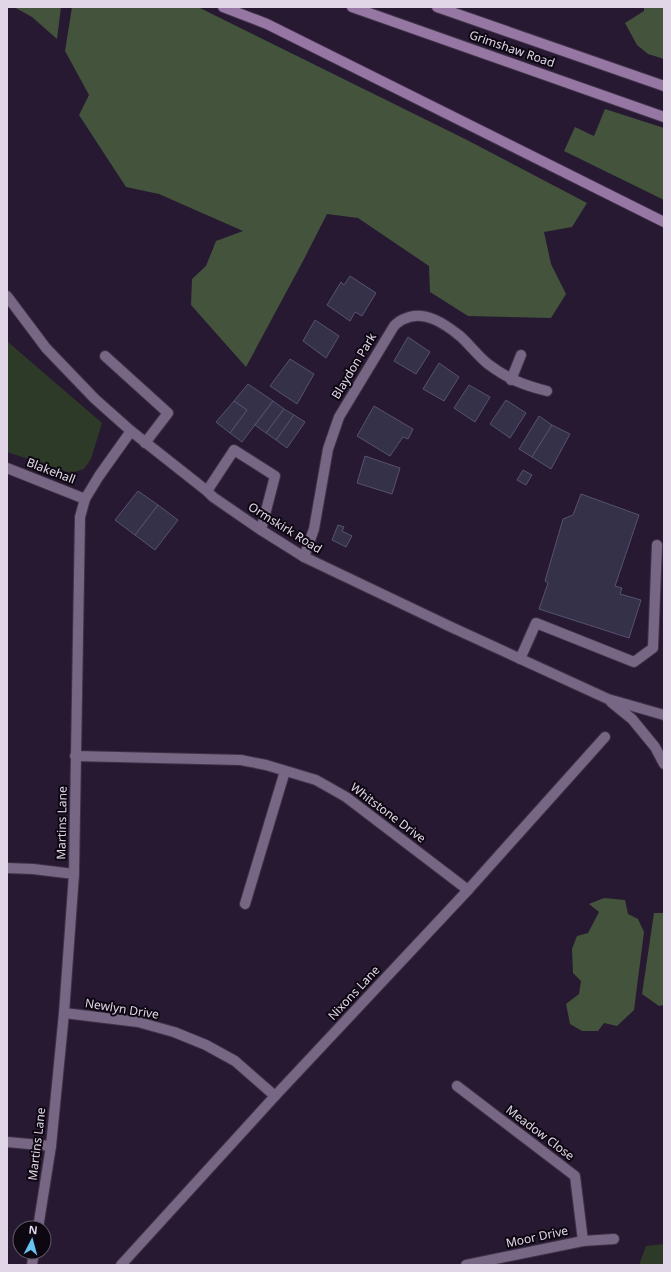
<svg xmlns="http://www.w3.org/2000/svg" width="671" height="1272" viewBox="0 0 671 1272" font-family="'Noto Sans',sans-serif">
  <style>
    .green { fill: #2d3a27 }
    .forest { fill: #43533c }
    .building { fill: #343148; stroke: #565271 }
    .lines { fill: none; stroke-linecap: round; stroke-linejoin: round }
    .service-casing { stroke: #3e3246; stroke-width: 12 }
    .minor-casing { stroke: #3e3246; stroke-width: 12 }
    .secondary-casing { stroke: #3e3246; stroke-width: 12 }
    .service { stroke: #776684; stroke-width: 10 }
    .minor { stroke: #776684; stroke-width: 10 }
    .secondary { stroke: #9677a4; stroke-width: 10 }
    .labels { text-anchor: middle; stroke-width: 4; stroke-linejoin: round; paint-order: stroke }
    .street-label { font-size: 12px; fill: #e0d6e7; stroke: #0d0712 }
  </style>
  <rect width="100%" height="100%" fill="#281932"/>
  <g class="green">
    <polygon points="8,342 102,423 91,459 84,469 71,473 7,452"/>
    <polygon points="664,1244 664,1265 639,1265 646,1246"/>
  </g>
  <g class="forest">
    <polygon points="14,7 61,7 57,39 32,17"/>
    <polygon points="72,7 198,7 465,139 587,203 572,227 544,232 551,264 566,294 551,318 468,316 430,292 429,266 358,218 327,214 303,261 246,367 191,305 192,279 206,266 216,241 243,231 159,194 126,187 79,115 89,95 65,51"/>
    <polygon points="644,7 664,7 664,59 648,54 637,45 625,23 644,11"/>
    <polygon points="605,109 664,128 664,200 564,151 575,127 594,136"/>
    <polygon points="604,898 625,900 628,914 638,919 644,932 634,1010 617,1026 604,1023 598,1031 582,1031 570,1024 566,1004 579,994 581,981 573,973 572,949 577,936 588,933 599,912 589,904"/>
    <polygon points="654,913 664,913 664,1005 659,1006 642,994"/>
  </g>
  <g class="building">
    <polygon points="350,276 376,293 362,316 355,312 350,321 327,305 341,282 344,285"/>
    <polygon points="315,320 339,336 326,358 303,341"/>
    <polygon points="408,337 430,352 416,374 394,361"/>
    <polygon points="290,359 314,374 297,404 270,386"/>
    <polygon points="439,363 459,377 444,401 423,389"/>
    <polygon points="248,384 273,401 242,442 230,433 247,410 234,401"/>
    <polygon points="469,385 490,397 475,422 454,408"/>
    <polygon points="506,400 526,413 510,438 490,424"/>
    <polygon points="234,401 247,410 230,433 216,422"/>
    <polygon points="273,401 284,409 266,433 255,425"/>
    <polygon points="374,406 413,429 408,439 403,437 390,456 357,436"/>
    <polygon points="284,409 294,415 276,440 266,433"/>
    <polygon points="294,415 305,422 287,448 276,440"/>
    <polygon points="539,416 552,425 532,457 519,449"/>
    <polygon points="552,425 570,434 551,469 532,457"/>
    <polygon points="365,456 400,468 392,494 357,483"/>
    <polygon points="523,470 532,475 526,485 517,480"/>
    <polygon points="138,491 158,505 135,535 115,520"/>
    <polygon points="581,494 639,515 615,586 622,588 620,594 641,600 629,638 539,609 548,583 545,581 563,519 573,515"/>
    <polygon points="158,505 178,520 155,550 135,535"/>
    <polygon points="338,525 344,527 342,531 352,536 346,547 332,540"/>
  </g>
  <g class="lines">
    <g class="service-casing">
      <g id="service">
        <polyline points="207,491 234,450 275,476 261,530"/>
        <polyline points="520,659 536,623 634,662 653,648 657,545"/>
      </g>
    </g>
    <g class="minor-casing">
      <g id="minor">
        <polyline points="7,296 46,348 95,399 131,431 207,491 213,497 261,530 304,557 451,627 608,699 664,715"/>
        <polyline points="105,356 168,413 145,443"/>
        <polyline points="511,380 521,355"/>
        <polyline points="7,468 85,499"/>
        <path d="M304 557 314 529 328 449 339 417 394 326C397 323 401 320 404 319 424 309 445 324 460 336 470 345 478 356 488 364 508 379 523 385 547 391"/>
        <polyline points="611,702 632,719 655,747 664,764"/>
        <polyline points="75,756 241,760 266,765 316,780 346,797 468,890"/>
        <polyline points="7,868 33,869 74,874"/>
        <polyline points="245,904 285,771"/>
        <polyline points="64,1013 138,1022 174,1032 206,1045 235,1061 275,1096"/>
        <polyline points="457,1086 575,1176 583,1241"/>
        <polyline points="7,1142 51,1146"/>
        <polyline points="38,1228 51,1146 64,1013 74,874 80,517 85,499 99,476 131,431"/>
        <polyline points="32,1265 34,1252"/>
        <polyline points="121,1265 275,1096 468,890 605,737"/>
        <polyline points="466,1265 583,1241 614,1239"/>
      </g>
    </g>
    <g class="secondary-casing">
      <g id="secondary">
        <polyline points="223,7 267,24 664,222"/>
        <polyline points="352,7 664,117"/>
        <polyline points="437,7 664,86"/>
      </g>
    </g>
    <use href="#service" class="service"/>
    <use href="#minor" class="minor"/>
    <use href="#secondary" class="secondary"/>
  </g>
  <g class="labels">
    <g class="street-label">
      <text transform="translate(512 49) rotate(19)" y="4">Grimshaw Road</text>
      <text transform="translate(354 366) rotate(-59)" y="4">Blaydon Park</text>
      <text transform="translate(51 471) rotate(21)" y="4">Blakehall</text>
      <text transform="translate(285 528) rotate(32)" y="4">Ormskirk Road</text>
      <text transform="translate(388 813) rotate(37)" y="4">Whitstone Drive</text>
      <text transform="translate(62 823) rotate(-89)" y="4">Martins Lane</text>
      <text transform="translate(354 993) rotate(-47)" y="4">Nixons Lane</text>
      <text transform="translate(122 1009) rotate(9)" y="4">Newlyn Drive</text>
      <text transform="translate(540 1133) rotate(37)" y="4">Meadow Close</text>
      <text transform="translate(37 1144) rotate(-83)" y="4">Martins Lane</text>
      <text transform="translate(537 1237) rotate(-12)" y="4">Moor Drive</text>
    </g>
  </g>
  <rect width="671" height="1272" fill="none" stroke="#e0d6e7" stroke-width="16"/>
  <g transform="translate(32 1240) rotate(6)"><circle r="19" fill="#0d0712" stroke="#615a67"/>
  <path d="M0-3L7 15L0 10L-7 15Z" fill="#66c4ef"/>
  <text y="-6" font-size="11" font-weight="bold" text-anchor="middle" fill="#e0d6e7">N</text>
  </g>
</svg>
